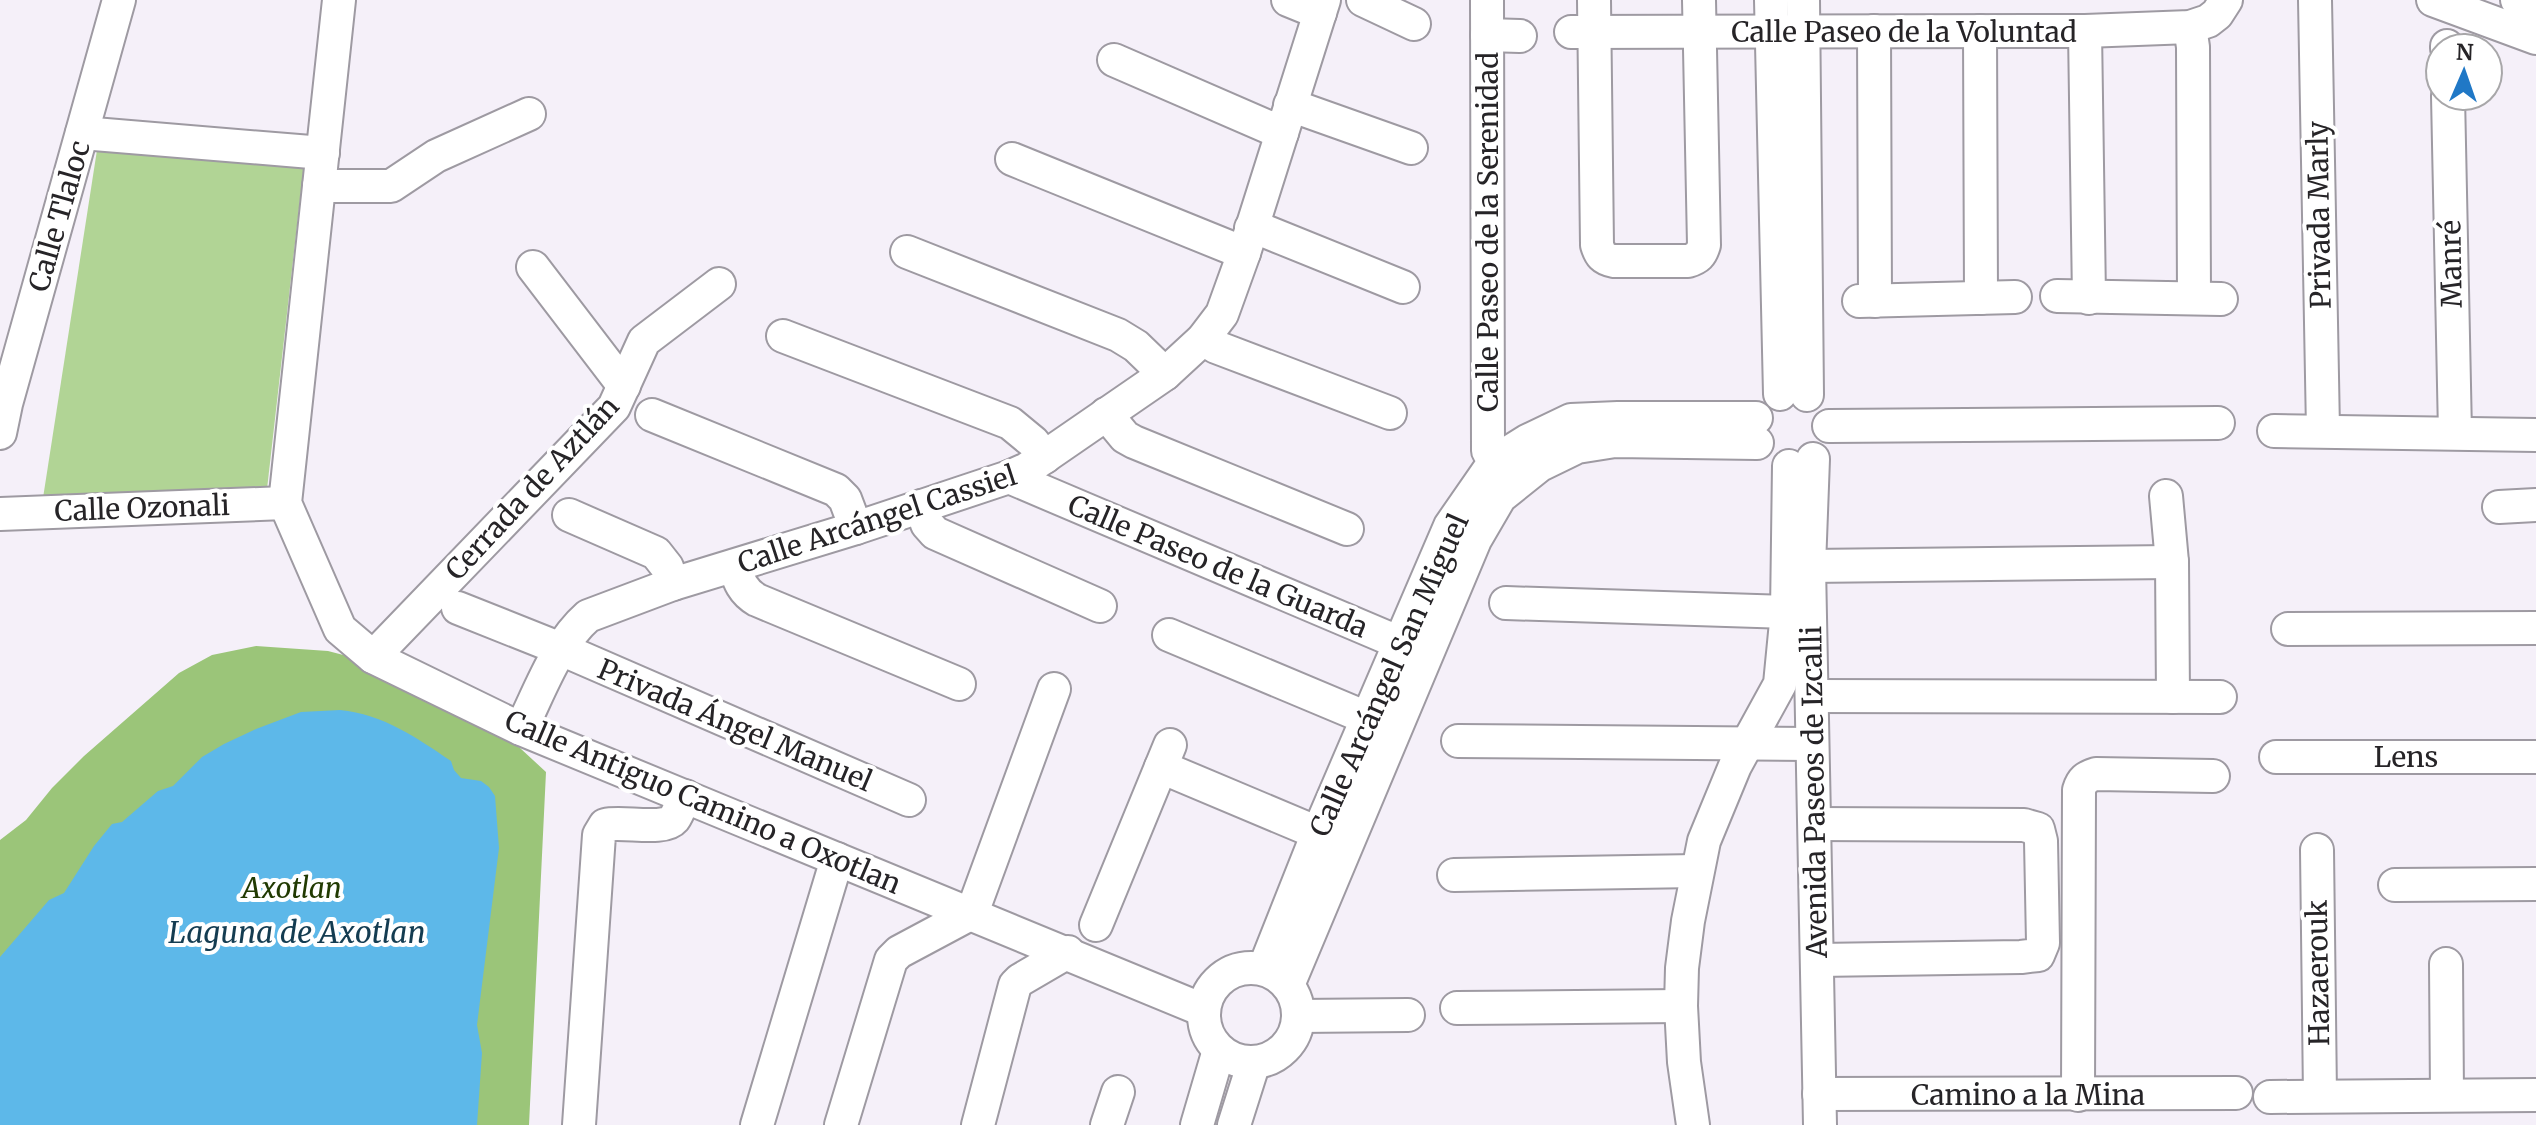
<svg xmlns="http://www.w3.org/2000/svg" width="2536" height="1125" viewBox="0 0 2536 1125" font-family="Merriweather,serif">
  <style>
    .green { fill: #b1d495 }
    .forest { fill: #9bc579 }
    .water { fill: #5db8e9 }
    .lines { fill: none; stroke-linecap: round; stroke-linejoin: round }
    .minor-casing { stroke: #9e9aa2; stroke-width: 36 }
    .minor { stroke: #fff; stroke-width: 32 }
    .labels { text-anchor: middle; stroke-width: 8; stroke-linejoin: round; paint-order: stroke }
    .street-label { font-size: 28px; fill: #262427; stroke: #fff }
    .park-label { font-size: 28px; font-style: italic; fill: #213a02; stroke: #fff }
    .water-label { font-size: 30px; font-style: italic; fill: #143c51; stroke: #fff }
  </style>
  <rect width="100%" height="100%" fill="#f5f0f9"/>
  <polygon class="green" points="97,150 304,164 267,489 43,498"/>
  <polygon class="forest" points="256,646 328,651 397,669 520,748 546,772 529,1125 0,1125 0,840 26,820 52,788 84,756 179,673 212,655"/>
  <path class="water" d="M340 710C383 714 417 738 451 761L454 770 461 778 481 781 489 787 495 796 499 848 477 1025 482 1053 477 1125H0V957L49 900 64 893 94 846 112 824 122 822 158 791 173 786 202 757 224 744 256 729 301 712Z"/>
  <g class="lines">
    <g class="minor-casing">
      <g id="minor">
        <polyline points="339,0 285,503 340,629 373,657 521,729 1203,1010"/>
        <polyline points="1288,0 1320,13"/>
        <polyline points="1363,0 1414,24"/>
        <polyline points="1487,0 1488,451 1495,461"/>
        <path d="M1594 0 1597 245C1600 255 1603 259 1614 261H1688C1698 258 1701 255 1704 245L1699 0"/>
        <polyline points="1771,0 1780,394"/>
        <polyline points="1803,0 1807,395"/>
        <polyline points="2315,0 2323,430"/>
        <polyline points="2433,0 2536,38"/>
        <polyline points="2517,0 2536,7"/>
        <polyline points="2190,27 2193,47 2194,298"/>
        <polyline points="1874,31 1875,301"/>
        <polyline points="1980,31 1981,298"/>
        <polyline points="2085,31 2089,298"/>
        <polyline points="1571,32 2085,31 2190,27 2208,21 2217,14 2226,0"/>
        <polyline points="1487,35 1520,36"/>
        <polyline points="2447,46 2447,48"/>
        <polyline points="1114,60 1282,133"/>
        <polyline points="2448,96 2455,433"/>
        <polyline points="1290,105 1411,148"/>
        <polyline points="82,133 323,153"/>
        <polyline points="1012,159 1244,253"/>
        <polyline points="319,186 391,186 436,156 529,114"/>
        <polyline points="1251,228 1267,232 1403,287"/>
        <polyline points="907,252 1118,335 1136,346 1165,374"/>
        <polyline points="533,267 624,386"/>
        <polyline points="2057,296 2221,299"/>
        <polyline points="1859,301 2015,297"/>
        <polyline points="783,336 1010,423 1033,442 1045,457"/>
        <polyline points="1203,339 1216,347 1390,413"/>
        <polyline points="1106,414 1125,437 1134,442 1347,529"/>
        <polyline points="652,415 836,490 845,499 856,528"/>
        <polyline points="1829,426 2218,423"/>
        <polyline points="2274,431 2536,435"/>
        <polyline points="0,433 6,404 119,0"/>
        <polyline points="1813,459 1809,566 1820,1125"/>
        <polyline points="1009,477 1419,651"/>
        <polyline points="2166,496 2172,562 2173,697"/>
        <polyline points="921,506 927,524 935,533 1100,606"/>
        <polyline points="2499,507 2536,505"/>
        <polyline points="0,514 285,503"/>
        <polyline points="569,515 656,553 667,567 673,584"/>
        <path d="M734 566C739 581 743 592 757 600L959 684"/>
        <polyline points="1809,566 2172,562"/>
        <polyline points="1506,603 1787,612"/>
        <polyline points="458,608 561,649 909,800"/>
        <polyline points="2288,629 2536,628"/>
        <polyline points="1169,635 1367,718"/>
        <polyline points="373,657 614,407 644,341 719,284"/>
        <polyline points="1812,696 2220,697"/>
        <path d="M521 729C540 691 556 644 588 616L673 584 856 528 1009 477 1027 469 1165 374 1203 339 1222 314 1244 253 1324 0"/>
        <polyline points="1458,741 1811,744"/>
        <polyline points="2276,757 2536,757"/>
        <polyline points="1161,767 1318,833"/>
        <polyline points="1815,824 2024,825 2038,829 2041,841 2043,943 2038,955 2021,957 1818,960"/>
        <polyline points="2317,850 2320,1096"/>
        <polyline points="1454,875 1697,871"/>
        <polyline points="2395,885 2536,884"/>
        <polyline points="1096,925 1170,745"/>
        <polyline points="2446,964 2447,1095"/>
        <circle cx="1251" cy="1015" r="47"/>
        <polyline points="1264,969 1318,833 1450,526 1495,461 1527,441 1571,420 1618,418 1756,418"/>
        <polyline points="1288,985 1475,540 1500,497 1540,465 1577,447 1615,441 1757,443"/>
        <polyline points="1457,1008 1681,1006"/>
        <polyline points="1298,1016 1408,1015"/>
        <polyline points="1819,1094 2236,1093"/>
        <path d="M2078 1095 2079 790C2082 780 2086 777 2096 774L2213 776"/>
        <polyline points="2270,1097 2536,1095"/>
        <path d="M579 1125 599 835 605 825C623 821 664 831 674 819 679 812 681 803 685 796"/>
        <polyline points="757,1125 837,859"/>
        <polyline points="841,1125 891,960 899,952 972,913 1054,689"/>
        <polyline points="978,1125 1015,985 1020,980 1068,952"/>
        <polyline points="1107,1125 1118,1092"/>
        <polyline points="1197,1125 1219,1050"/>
        <polyline points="1234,1125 1254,1062"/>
        <polyline points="1693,1125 1684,1062 1681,1006 1682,968 1688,921 1704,841 1735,766 1780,684 1787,612 1789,466"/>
      </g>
    </g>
    <use href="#minor" class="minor"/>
  </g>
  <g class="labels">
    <g class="street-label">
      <text x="1904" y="42">Calle Paseo de la Voluntad</text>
      <text transform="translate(2319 215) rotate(-91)" y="10">Privada Marly</text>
      <text transform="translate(59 216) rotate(-74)" y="10">Calle Tlaloc</text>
      <text transform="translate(1488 232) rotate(-90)" y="10">Calle Paseo de la Serenidad</text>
      <text transform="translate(2451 264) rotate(-91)" y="10">Manré</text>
      <text transform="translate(532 488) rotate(-47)" y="10">Cerrada de Aztlán</text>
      <text transform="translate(142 508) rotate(-2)" y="10">Calle Ozonali</text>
      <text transform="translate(877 519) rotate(-18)" y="10">Calle Arcángel Cassiel</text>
      <text transform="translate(1218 566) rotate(23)" y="10">Calle Paseo de la Guarda</text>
      <text transform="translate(1389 675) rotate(-66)" y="10">Calle Arcángel San Miguel</text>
      <text transform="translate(735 725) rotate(23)" y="10">Privada Ángel Manuel</text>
      <text x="2406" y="767">Lens</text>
      <text transform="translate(1814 792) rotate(-91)" y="10">Avenida Paseos de Izcalli</text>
      <text transform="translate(703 802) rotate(23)" y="10">Calle Antiguo Camino a Oxotlan</text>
      <text transform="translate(2318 973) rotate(-91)" y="10">Hazaerouk</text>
      <text x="2028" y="1105">Camino a la Mina</text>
    </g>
    <g class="park-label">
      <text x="292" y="898">Axotlan</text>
    </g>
    <g class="water-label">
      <text x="297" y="943">Laguna de Axotlan</text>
    </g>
  </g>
  <g transform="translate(2464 72) rotate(2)"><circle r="38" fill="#ffffff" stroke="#a8a7a9" stroke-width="2"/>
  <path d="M0-6L14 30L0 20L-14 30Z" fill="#2078c6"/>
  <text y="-12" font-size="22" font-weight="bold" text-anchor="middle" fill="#262427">N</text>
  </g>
</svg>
